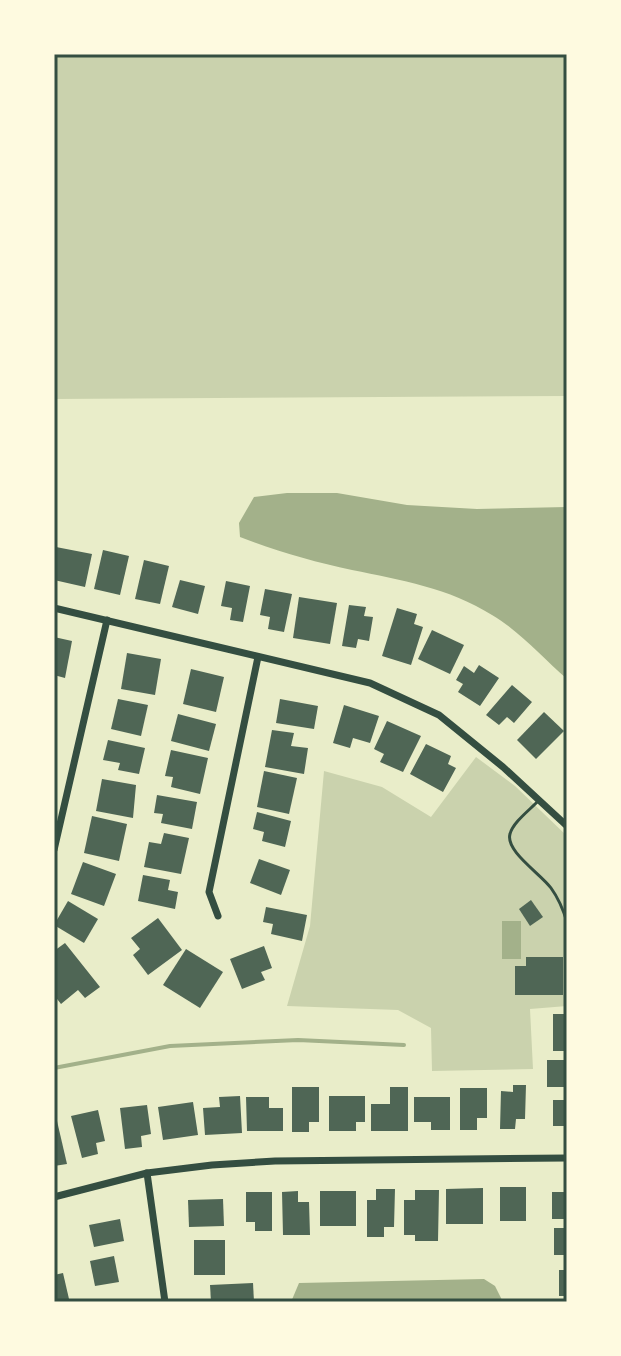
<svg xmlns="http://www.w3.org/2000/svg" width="621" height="1356" viewBox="0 0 621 1356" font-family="Rubik,sans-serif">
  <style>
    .green { fill: #cad2ad }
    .water { fill: #a3b18a }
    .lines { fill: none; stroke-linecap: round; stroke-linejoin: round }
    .stream { stroke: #a3b18a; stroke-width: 4 }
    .building { fill: #4f6655 }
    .service { stroke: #344e41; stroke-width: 3 }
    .minor { stroke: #344e41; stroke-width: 7 }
    .neatline { fill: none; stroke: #344e41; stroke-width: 3 }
  </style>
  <rect width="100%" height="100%" fill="#e9edc9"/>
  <g class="green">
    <polygon points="54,54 567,54 567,396 54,399"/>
    <polygon points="476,757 515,786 567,836 567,1006 530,1009 533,1069 432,1071 431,1028 398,1010 287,1006 310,926 324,771 382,787 431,817"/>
  </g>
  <g class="water">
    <path d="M287 493H337L407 505 477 509 567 507V679C544 659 518 630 492 615 449 588 401 580 352 570 314 562 276 551 240 537L239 523 254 497Z"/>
    <rect x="502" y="921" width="19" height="38"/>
    <polygon points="484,1279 495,1286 503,1302 291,1302 299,1283"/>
  </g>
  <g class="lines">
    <polyline class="stream" points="54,1068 170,1046 298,1040 404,1045"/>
  </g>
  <g class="building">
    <polygon points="56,547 92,554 85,587 54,580"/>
    <polygon points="103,550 129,556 120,595 94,589"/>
    <polygon points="144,560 169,566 160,604 135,599"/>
    <polygon points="180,580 205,586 198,614 172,607"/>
    <polygon points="226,581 250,586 243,622 230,620 232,608 221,606"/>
    <polygon points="265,589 292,594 284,632 268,629 270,617 260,615"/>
    <polygon points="299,597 337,603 330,644 293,638"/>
    <polygon points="349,605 366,607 364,616 373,617 369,641 358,639 356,648 342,646"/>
    <polygon points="397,608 417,614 414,624 423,627 411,665 382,656"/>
    <polygon points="432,630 464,645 450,674 418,659"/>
    <polygon points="54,637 72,641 65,678 54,675"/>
    <polygon points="127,653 161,659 155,695 121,689"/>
    <polygon points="479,665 499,678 480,706 458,692 463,684 456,680 464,666 474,673"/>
    <polygon points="191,669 224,677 216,712 183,704"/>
    <polygon points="512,685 532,702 514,723 507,717 499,725 486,715"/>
    <polygon points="118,699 148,705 141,736 111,729"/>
    <polygon points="280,699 318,706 314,729 276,723"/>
    <polygon points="344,705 379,716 370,743 353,738 350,748 333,743"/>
    <polygon points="544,712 564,731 536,759 517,740"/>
    <polygon points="178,714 216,724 209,751 171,741"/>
    <polygon points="387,721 421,736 403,772 380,762 384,754 374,749"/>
    <polygon points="272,730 294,733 291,746 308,748 304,774 265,767"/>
    <polygon points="108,740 145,748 139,774 118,770 120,763 103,760"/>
    <polygon points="426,744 451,756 448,764 456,768 443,792 410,774"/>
    <polygon points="171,750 208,758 200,794 171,787 173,777 165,776"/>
    <polygon points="264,771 297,778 289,814 257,807"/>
    <polygon points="102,779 136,785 133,818 96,811"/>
    <polygon points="157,795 197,802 192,829 161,823 163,814 154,813"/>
    <polygon points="257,812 291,821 285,847 262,841 264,832 253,829"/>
    <polygon points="92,816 127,824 119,861 84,853"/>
    <polygon points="164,833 189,838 181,874 144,867 149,842 161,844"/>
    <polygon points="259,859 290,870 281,895 250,883"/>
    <polygon points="83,862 116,874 104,906 71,894"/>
    <polygon points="143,875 170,880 168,890 178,892 175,909 138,901"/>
    <polygon points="531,900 543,917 530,926 519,909"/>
    <polygon points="68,901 98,919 84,943 54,925"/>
    <polygon points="266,907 307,915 302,941 271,934 273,924 263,922"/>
    <polygon points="158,918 182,950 148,975 133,955 140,949 131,938"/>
    <polygon points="65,943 100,987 85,998 78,990 61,1004 54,995 54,951"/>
    <polygon points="264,946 272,968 261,972 265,980 242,989 230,959"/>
    <polygon points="186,949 223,972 200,1008 163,985"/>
    <polygon points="526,957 563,957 563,995 515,995 515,966 526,966"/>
    <rect x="553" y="1014" width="14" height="37"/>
    <rect x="547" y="1060" width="20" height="27"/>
    <polygon points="513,1085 526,1085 525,1119 516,1119 515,1129 500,1129 501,1091 513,1092"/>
    <polygon points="292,1087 319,1087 319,1122 309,1122 309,1132 292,1132"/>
    <polygon points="390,1087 408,1087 408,1131 371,1131 371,1104 390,1104"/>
    <polygon points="460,1088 487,1088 487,1118 477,1118 477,1130 460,1130"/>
    <polygon points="240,1096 242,1133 205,1135 203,1108 220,1107 219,1097"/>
    <polygon points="329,1096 365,1096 365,1122 356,1122 356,1131 329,1131"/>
    <polygon points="246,1097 269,1097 269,1108 283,1108 283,1131 247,1131"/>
    <polygon points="414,1097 450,1097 450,1130 431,1130 431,1122 414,1122"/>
    <rect x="553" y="1100" width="14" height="26"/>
    <polygon points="193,1102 198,1135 163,1140 158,1107"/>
    <polygon points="147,1105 151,1134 141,1136 142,1147 125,1149 120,1108"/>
    <polygon points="98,1110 105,1141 96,1143 98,1154 82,1158 71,1116"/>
    <polygon points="57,1121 67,1164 54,1166 54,1122"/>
    <rect x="500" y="1187" width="26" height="34"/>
    <polygon points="483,1188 483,1224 446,1224 446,1189"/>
    <polygon points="376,1189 395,1189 394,1227 384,1227 384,1237 367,1237 367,1200 376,1200"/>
    <polygon points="415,1190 439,1190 438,1241 415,1241 415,1235 404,1235 404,1200 415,1200"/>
    <polygon points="298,1191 298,1202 309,1202 310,1235 283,1235 282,1192"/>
    <rect x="320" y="1191" width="36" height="35"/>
    <polygon points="246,1192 272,1192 272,1231 255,1231 255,1222 246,1222"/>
    <rect x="552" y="1192" width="15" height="27"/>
    <polygon points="223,1199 224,1226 189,1227 188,1200"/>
    <polygon points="120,1219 124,1241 94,1247 89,1225"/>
    <rect x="554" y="1228" width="13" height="27"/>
    <rect x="194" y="1240" width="31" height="35"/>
    <polygon points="114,1256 119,1282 95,1286 90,1261"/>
    <rect x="559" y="1270" width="8" height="26"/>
    <polygon points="63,1273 69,1299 54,1302 54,1275"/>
    <polygon points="253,1283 254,1302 211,1302 210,1285"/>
  </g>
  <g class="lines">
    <path class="service" d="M539 800C531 809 513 822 510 834 505 851 541 874 551 888 559 899 563 909 567 922"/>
    <g class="minor">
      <polyline points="54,608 370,683 439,715 503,767 567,826"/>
      <polyline points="54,850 107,620"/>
      <polyline points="218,916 209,892 258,657"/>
      <polyline points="147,1173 165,1302"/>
      <polyline points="54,1197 147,1173 212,1165 275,1161 567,1158"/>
    </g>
  </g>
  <rect width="621" height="1356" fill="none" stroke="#fefae0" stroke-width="112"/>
  <rect x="56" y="56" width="509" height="1244" class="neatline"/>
</svg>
